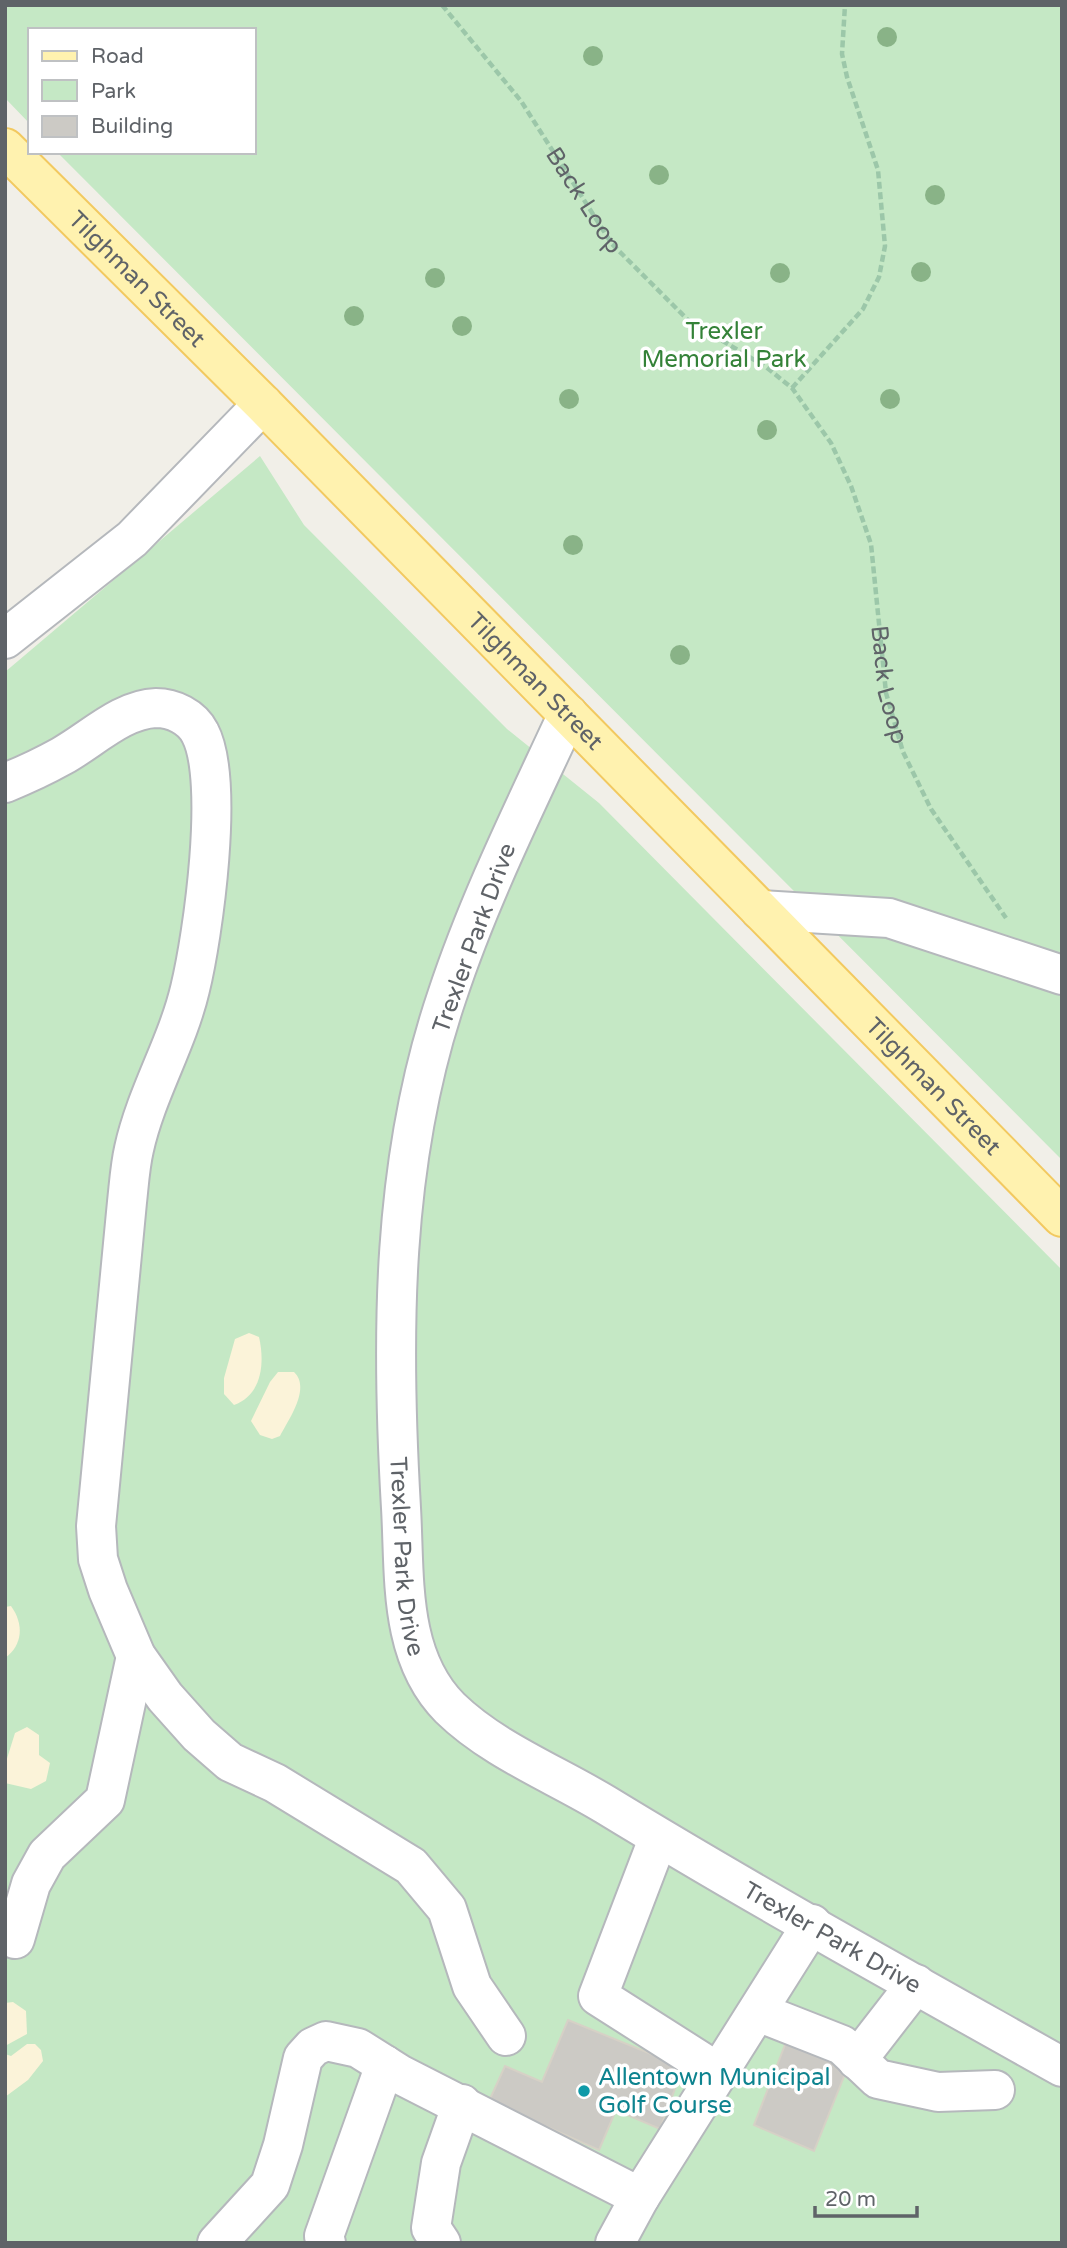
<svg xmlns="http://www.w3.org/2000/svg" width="1067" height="2248" viewBox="0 0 1067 2248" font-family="'Varela Round',sans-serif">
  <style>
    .green { fill: #c5e8c5 }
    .sand { fill: #fbf3d9 }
    .building { fill: #cccac5; stroke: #d6d1c6; stroke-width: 2 }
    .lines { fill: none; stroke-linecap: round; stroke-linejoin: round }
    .minor-casing { stroke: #b5b8bc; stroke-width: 42 }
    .major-casing { stroke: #f2c960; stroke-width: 42 }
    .path { stroke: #9cc7a9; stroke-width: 4.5; stroke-dasharray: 7 3.5; stroke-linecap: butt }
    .minor { stroke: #fff; stroke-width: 38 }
    .major { stroke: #fff2af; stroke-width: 38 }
    .tree { fill: #89b387 }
    .culture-dot { fill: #0f9aa8; stroke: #fff; stroke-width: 2.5 }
    .labels { text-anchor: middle; stroke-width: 7; stroke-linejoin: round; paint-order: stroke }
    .street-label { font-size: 24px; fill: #5f6368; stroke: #fff }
    .park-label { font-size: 24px; fill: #348238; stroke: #fff }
    .culture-label { font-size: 24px; fill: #0d838f; stroke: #fff; text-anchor: start }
  </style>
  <rect width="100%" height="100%" fill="#f1efe8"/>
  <g class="green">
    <polygon points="5,5 1062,5 1062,1160 57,152 254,152 254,30 30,30 30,124 5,98"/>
    <polygon points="260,456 304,525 507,729 599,803 1062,1270 1062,2243 5,2243 5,672"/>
  </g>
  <g class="sand">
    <path d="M249 1333 259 1337C265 1363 262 1395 234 1405L224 1394V1378L235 1339Z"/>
    <path d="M278 1372H294C311 1388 289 1419 280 1436L272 1439 260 1435 251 1421 270 1382Z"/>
    <path d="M11 1606C24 1624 23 1645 5 1658V1607Z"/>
    <polygon points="27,1727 39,1735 39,1755 50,1763 46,1781 31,1789 5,1783 5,1765 15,1733"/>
    <polygon points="13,2002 26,2011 27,2034 5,2046 5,2003"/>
    <polygon points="27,2044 35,2044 41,2050 43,2061 28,2080 5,2097 5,2054 11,2056"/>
  </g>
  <g class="building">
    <polygon points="568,2020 683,2067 660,2129 616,2110 599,2150 489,2101 505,2066 542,2082"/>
    <polygon points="788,2037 849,2064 814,2151 754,2125"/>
  </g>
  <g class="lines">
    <g class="minor-casing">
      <g id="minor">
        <polyline points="5,639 132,539 263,404"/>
        <path id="s2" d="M568 714C525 807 479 899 447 996 391 1161 391 1337 401 1508 405 1576 398 1656 450 1708 493 1750 555 1774 606 1805 755 1896 909 1981 1062 2067"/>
        <path d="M5 783C25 775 44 766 62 756 91 740 122 709 156 708 173 708 192 717 200 733 225 780 203 936 190 989 177 1044 146 1094 134 1149 130 1166 129 1184 127 1202L96 1526 98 1559 108 1590 136 1656 165 1697 199 1735 230 1762 275 1783 411 1866 447 1909 472 1986 506 2036"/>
        <polyline points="760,910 889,918 1062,975"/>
        <polyline points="658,1839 598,1996 719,2073"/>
        <polyline points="15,1939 31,1884 47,1855 105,1800 136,1656"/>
        <polyline points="758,2012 842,2045 878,2079 938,2092 995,2090"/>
        <polyline points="857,2060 916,1984"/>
        <polyline points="640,2197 812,1924"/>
        <polyline points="217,2243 270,2185 283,2145 303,2058 313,2047 326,2041 358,2048 401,2075 640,2197 615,2243"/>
        <polyline points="326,2243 324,2236 385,2065"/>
        <polyline points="441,2243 431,2228 441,2163 462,2104"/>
      </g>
    </g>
    <g class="major-casing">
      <g id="major">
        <path id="s3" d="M5 148 263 404 1062 1217"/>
      </g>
    </g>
    <g class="path">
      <path id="s1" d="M442 5 521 101 612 244 688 320 766 367 792 388 831 443 851 486 871 544 886 693 903 752 931 809 1006 918"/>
      <polyline points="792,388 863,309 879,277 885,246 878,170 847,77 842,54 845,5"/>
    </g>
    <use href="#minor" class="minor"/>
    <use href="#major" class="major"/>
  </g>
  <g class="tree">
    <circle cx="887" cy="37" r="10"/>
    <circle cx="593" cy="56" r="10"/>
    <circle cx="659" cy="175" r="10"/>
    <circle cx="935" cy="195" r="10"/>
    <circle cx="921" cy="272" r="10"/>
    <circle cx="780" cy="273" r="10"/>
    <circle cx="435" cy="278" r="10"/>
    <circle cx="354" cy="316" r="10"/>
    <circle cx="462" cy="326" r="10"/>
    <circle cx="569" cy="399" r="10"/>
    <circle cx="890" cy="399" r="10"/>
    <circle cx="767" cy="430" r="10"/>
    <circle cx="573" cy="545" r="10"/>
    <circle cx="680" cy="655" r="10"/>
  </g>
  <circle class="culture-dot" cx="584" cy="2091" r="7"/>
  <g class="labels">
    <g class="street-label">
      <text dy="8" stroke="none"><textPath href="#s1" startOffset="242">Back Loop</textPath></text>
      <text dy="8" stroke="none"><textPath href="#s3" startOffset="186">Tilghman Street</textPath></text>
      <text dy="8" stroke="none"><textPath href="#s3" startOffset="752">Tilghman Street</textPath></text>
      <text dy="8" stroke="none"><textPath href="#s1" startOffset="844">Back Loop</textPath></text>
      <text transform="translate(474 938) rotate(-70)" y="8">Trexler Park Drive</text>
      <text dy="8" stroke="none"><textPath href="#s3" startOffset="1320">Tilghman Street</textPath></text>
      <text dy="8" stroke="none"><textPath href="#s2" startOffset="873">Trexler Park Drive</textPath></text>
      <text dy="8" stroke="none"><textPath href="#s2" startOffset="1482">Trexler Park Drive</textPath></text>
    </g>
    <g class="park-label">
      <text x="724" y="339">Trexler<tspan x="724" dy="28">Memorial Park</tspan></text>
    </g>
    <g class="culture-label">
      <text x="598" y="2085">Allentown Municipal<tspan x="598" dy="28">Golf Course</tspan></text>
    </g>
  </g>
  <rect width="1067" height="2248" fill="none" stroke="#5f6368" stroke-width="14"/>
  <rect x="28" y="28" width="228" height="126" fill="#ffffff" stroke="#bfc1c3" stroke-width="2"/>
  <rect x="42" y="51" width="35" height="10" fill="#fff2af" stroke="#bfc1c3" stroke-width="2"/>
  <text x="91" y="63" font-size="21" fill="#5f6368">Road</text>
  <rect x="42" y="80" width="35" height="21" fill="#c5e8c5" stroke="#bfc1c3" stroke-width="2"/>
  <text x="91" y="98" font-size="21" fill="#5f6368">Park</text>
  <rect x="42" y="116" width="35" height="21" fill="#cccac5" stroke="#bfc1c3" stroke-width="2"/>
  <text x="91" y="133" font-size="21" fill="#5f6368">Building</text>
  <path d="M815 2206v10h102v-10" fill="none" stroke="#5f6368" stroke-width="3.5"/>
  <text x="825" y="2206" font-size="21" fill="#5f6368" stroke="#ffffff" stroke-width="5" paint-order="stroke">20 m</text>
</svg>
